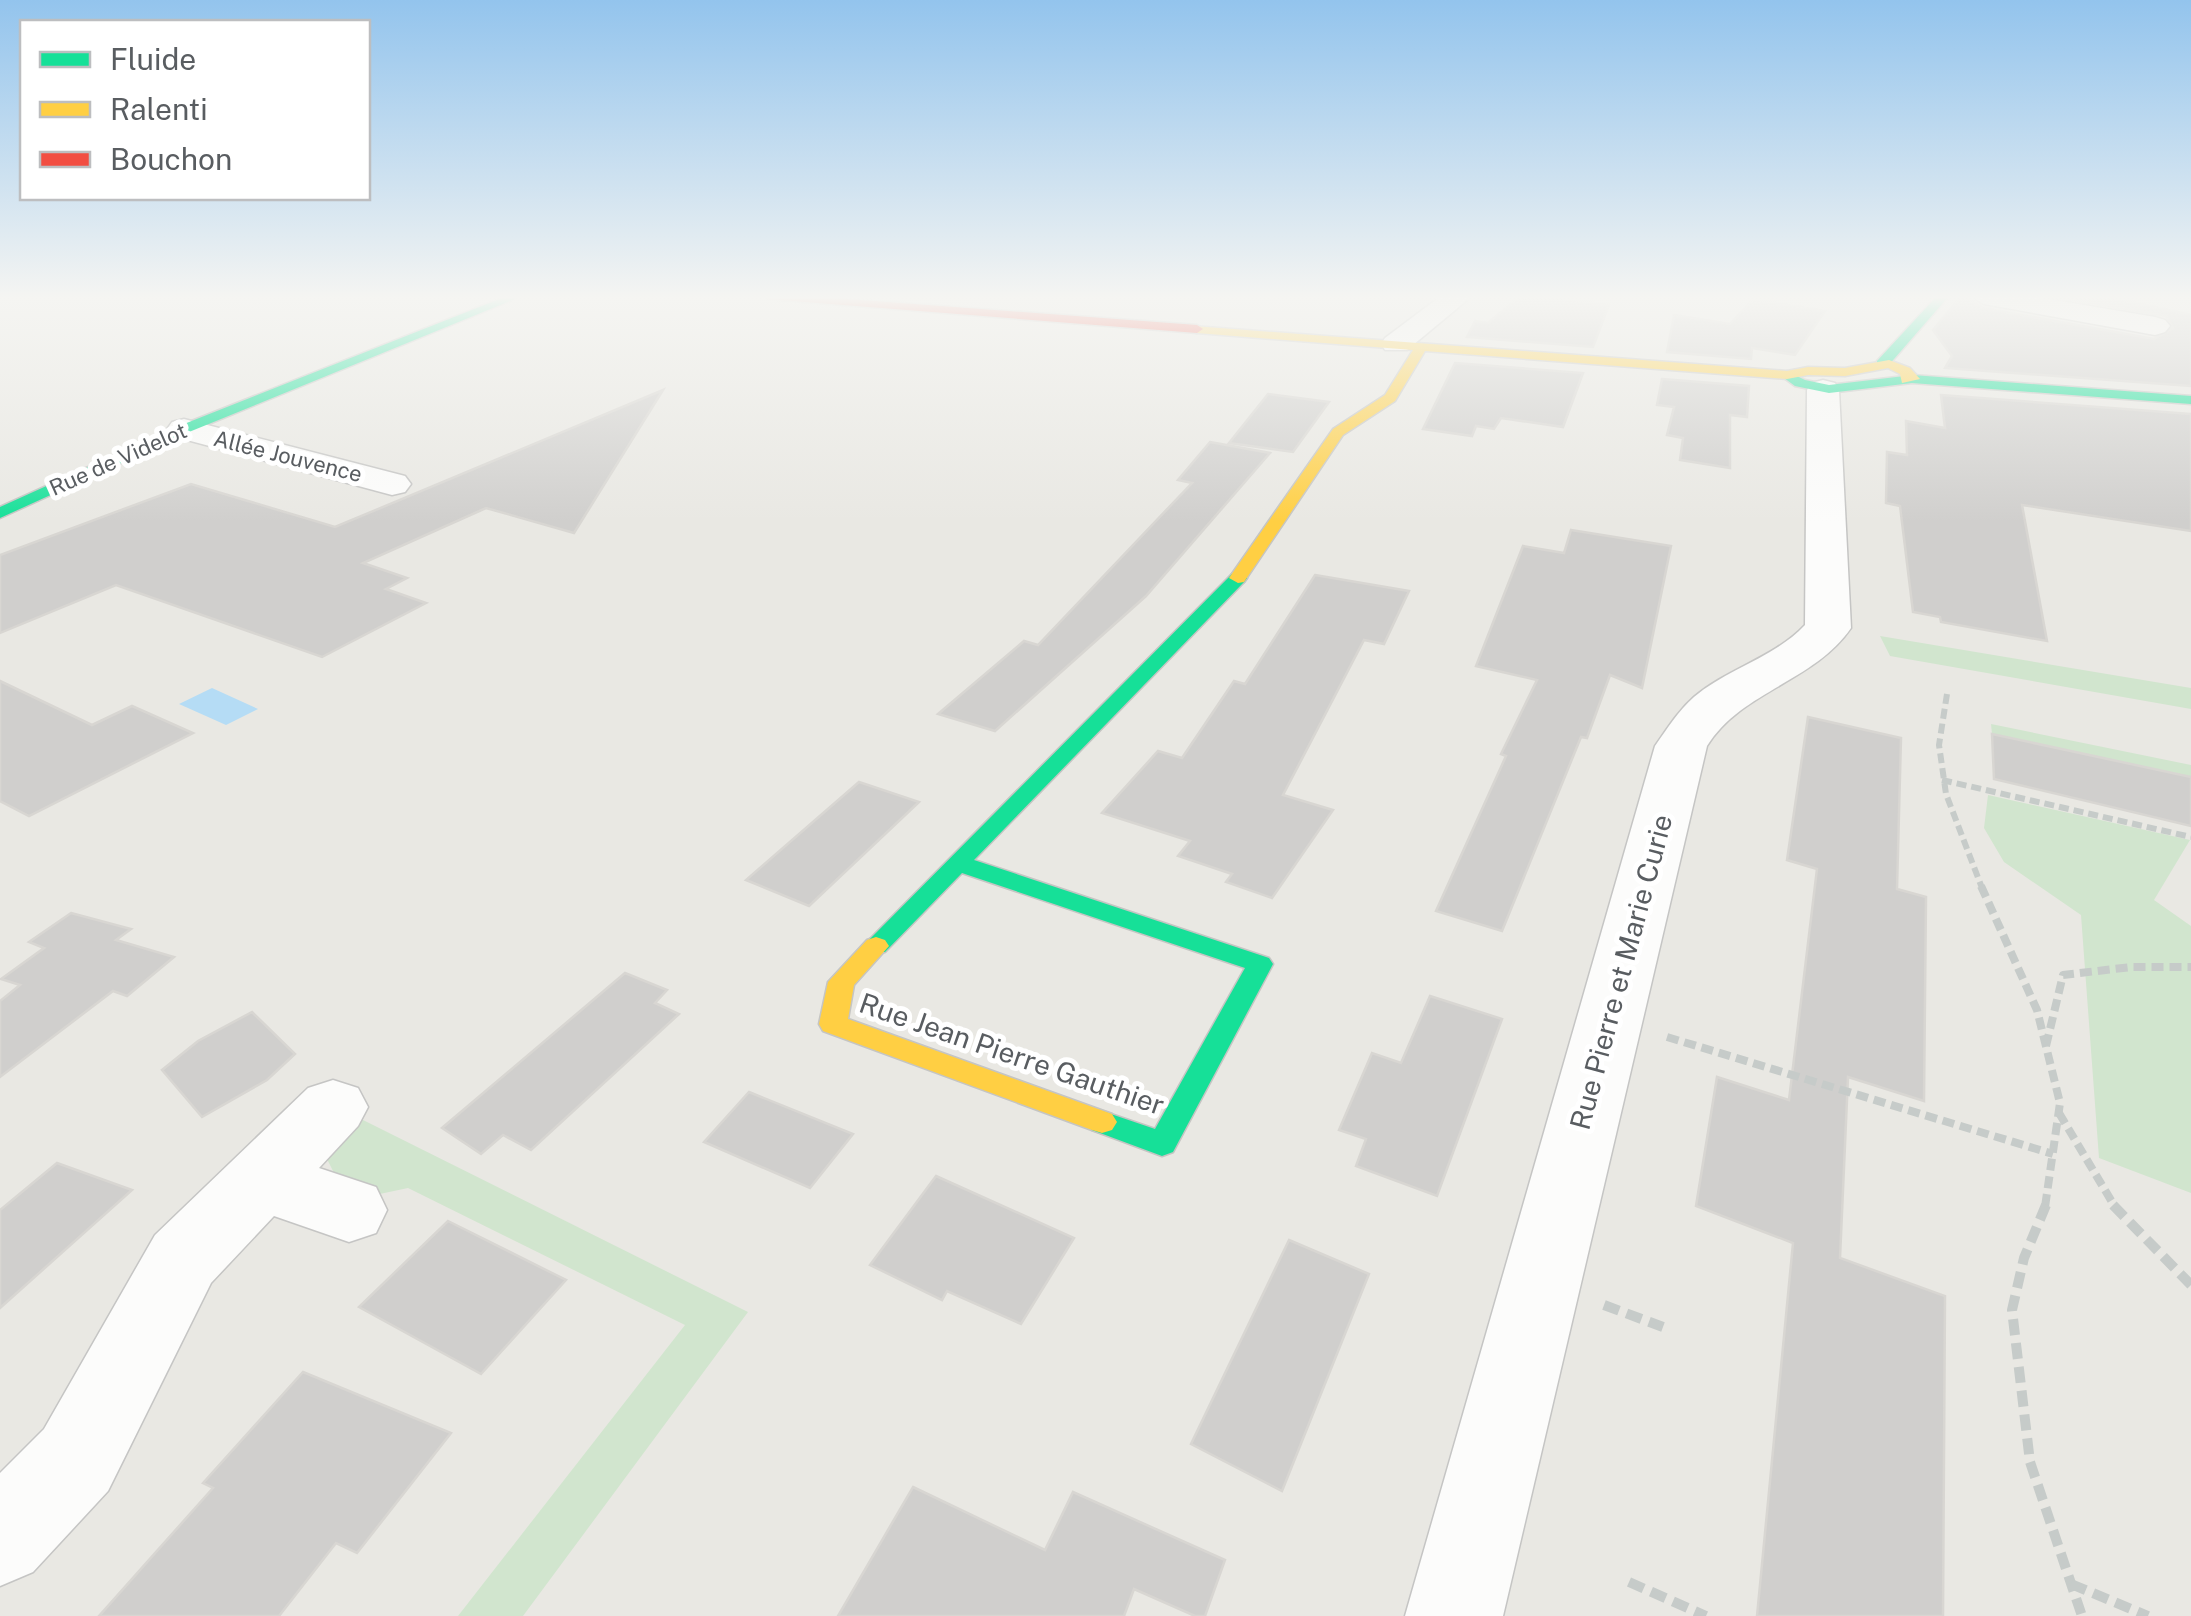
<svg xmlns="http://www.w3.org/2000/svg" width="2191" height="1616" viewBox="0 0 2191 1616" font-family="'Public Sans',sans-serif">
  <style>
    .green { fill: #d1e5ce }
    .water { fill: #b5dcf5 }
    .building { fill: #d0cfcd; stroke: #d8d6d2; stroke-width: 2.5 }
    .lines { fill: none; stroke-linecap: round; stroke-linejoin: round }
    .street-casing { stroke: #c5c5c4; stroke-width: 3 }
    .fast-casing { stroke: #c5c5c3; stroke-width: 3 }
    .slow-casing { stroke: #c5c5c3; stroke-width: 3 }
    .jam-casing { stroke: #c5c5c3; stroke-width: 3 }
    .path-far3 { stroke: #c6cbc9; stroke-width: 4; stroke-dasharray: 6 2.5; stroke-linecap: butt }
    .path-far2 { stroke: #c6cbc9; stroke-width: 6; stroke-dasharray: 10 5; stroke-linecap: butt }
    .path-far1 { stroke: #c6cbc9; stroke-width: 8; stroke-dasharray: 12 6; stroke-linecap: butt }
    .path { stroke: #c6cbc9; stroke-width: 10; stroke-dasharray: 16 8; stroke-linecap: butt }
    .street { fill: #fcfcfb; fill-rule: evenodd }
    .fast { fill: #16e098; fill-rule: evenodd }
    .slow { fill: #ffcf43; fill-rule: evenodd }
    .jam { fill: #f24e42; fill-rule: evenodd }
    .labels { text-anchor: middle; stroke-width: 10; stroke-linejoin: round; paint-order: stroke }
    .far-street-label { font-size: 22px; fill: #595d61; stroke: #fff }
    .street-label { font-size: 28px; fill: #595d61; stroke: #fff }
  </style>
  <rect width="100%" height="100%" fill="#e9e8e3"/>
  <g class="green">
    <polygon points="1880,636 2191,688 2191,709 1890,656"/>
    <polygon points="1991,724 2191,765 2191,778 1992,734"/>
    <polygon points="1988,795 2190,840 2154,900 2191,926 2191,1193 2099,1158 2081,915 2004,862 1984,828"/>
    <polygon points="355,1116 748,1312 523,1616 458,1616 685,1325 408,1188 375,1195 338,1181 322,1149"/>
  </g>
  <polygon class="water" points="212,688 258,709 226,725 179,704"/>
  <g class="building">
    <polygon points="1520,296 1548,296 1609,305 1593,347 1467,337 1475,321 1488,323"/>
    <polygon points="1961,296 1983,308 2154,339 2173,328 2166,316 2052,296 2104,296 2191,315 2191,386 1945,368 1952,356 1933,330"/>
    <polygon points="1753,299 1825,311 1795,355 1752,348 1751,359 1667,352 1674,315 1730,324"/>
    <polygon points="1455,363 1583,373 1563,427 1501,418 1494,429 1476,426 1472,436 1423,429"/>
    <polygon points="1662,379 1749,386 1747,417 1730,415 1730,468 1680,460 1683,438 1667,435 1674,407 1657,405"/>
    <polygon points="663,390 574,533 486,508 363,563 407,578 386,589 426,603 322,657 116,585 0,633 0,555 191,484 335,527"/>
    <polygon points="1268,394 1329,402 1293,452 1229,443"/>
    <polygon points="1941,395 2191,414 2191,531 2022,505 2047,641 1941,622 1940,617 1913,612 1900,506 1886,503 1887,452 1907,455 1906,421 1945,428"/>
    <polygon points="1210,442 1270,453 1146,596 995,731 938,714 1024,641 1038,645 1192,483 1178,480"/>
    <polygon points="1571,530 1671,546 1642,688 1610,675 1587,738 1581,737 1502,931 1436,911 1506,756 1501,754 1537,680 1476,666 1523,546 1564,553"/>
    <polygon points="1315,575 1409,591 1384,644 1364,640 1283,795 1333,810 1272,898 1226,882 1232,874 1178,856 1190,841 1102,813 1158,751 1182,758 1234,681 1245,684"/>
    <polygon points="0,681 92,725 132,706 193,733 29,816 0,801"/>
    <polygon points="1808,717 1901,738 1897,889 1926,897 1924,1101 1848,1077 1840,1258 1945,1296 1943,1616 1757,1616 1793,1243 1696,1206 1717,1077 1789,1100 1817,869 1787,860"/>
    <polygon points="1992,734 2191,777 2191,826 1994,779"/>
    <polygon points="859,782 919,802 809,906 746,880"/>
    <polygon points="71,913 131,929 116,940 174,957 127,996 113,991 0,1077 0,1001 20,985 1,979 44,948 29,942"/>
    <polygon points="625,973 667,990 655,1003 679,1014 531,1150 503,1135 481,1154 442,1128"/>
    <polygon points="1430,996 1502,1019 1437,1196 1356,1166 1366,1139 1339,1130 1372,1053 1401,1063"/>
    <polygon points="252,1012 295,1054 267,1080 202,1117 162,1070 198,1041"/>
    <polygon points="749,1092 853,1134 810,1188 704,1142"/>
    <polygon points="57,1163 132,1190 0,1308 0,1210"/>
    <polygon points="936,1176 1074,1238 1021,1324 947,1291 942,1300 870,1265"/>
    <polygon points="448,1221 566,1280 481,1374 359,1307"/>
    <polygon points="1289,1240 1369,1274 1282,1491 1191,1444"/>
    <polygon points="303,1372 451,1433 357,1553 336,1543 279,1616 99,1616 213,1488 203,1483"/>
    <polygon points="913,1487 1045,1550 1073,1492 1225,1560 1205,1616 1195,1616 1134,1589 1124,1616 838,1616"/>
  </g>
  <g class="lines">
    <g class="street-casing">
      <g id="street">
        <polygon points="1441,296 1472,296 1407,350 1385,350 1381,344 1385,338"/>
        <polygon points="1970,296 2031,296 2155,317 2165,320 2170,326 2165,332 2155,335 1984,304"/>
        <path d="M1823 380 1835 383 1839 390 1851 628C1814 682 1741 691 1707 746L1503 1616H1405L1655 746C1667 729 1678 711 1694 697 1728 668 1774 658 1805 625L1807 390 1811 383Z"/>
        <polygon points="184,419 405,476 411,484 405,492 392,495 172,436 167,429 172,422"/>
        <polygon points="333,1080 358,1088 368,1107 358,1126 319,1168 376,1187 387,1210 376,1233 349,1242 274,1216 211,1283 108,1491 33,1572 0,1586 0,1473 44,1429 155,1235 308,1088"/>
      </g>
    </g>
    <g class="fast-casing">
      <g id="fast">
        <polygon points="507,296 522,296 189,432 0,518 0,507 179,426"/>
        <polygon points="1937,296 1949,296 1887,367 1877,367 1877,361"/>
        <polygon points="1787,371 1805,380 1829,385 1913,375 2191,396 2191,404 1912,383 1829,393 1795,386 1780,375"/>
        <polygon points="1238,573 1247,578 1244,582 974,860 1269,958 1273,964 1173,1152 1162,1156 1092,1130 1087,1122 1092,1114 1102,1111 1155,1129 1245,968 962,873 885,952 867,952 863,946 1232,574"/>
      </g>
    </g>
    <g class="slow-casing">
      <g id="slow">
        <polygon points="1193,326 1787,371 1808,367 1845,368 1889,360 1910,368 1920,379 1902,383 1900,374 1888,368 1845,376 1808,375 1787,379 1425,351 1395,401 1343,435 1244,582 1238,583 1229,578 1333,429 1385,395 1413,350 1197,333 1193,332"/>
        <polygon points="876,937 885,940 889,946 854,985 848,1019 1112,1114 1117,1122 1112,1130 1102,1133 1092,1130 823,1031 819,1024 828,982 867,940"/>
      </g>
    </g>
    <g class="jam-casing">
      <polygon id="jam" points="761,296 808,296 1197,325 1203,329 1197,333 767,299"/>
    </g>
    <polyline class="path-far3" points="710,296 729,297"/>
    <g class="path-far2">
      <polyline points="1947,694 1939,745 1946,794 1982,888"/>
      <polyline points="1942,780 2191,837"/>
    </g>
    <g class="path-far1">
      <polyline points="1981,886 2037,1010 2060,1103 2045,1207"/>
      <polyline points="1667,1037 2053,1154"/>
      <polyline points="2046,1046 2063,975 2131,967 2191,967"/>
      <polyline points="2059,1113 2115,1207"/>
    </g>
    <g class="path">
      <polyline points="2046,1205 2024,1258 2012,1310 2030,1462 2082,1616"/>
      <polyline points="2113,1205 2191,1285"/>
      <polyline points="1604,1305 1663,1327"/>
      <polyline points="1629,1582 1706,1616"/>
      <polyline points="2071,1584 2148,1616"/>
    </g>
    <use href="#street" class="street"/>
    <use href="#fast" class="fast"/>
    <use href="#slow" class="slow"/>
    <use href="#jam" class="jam"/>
  </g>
  <linearGradient id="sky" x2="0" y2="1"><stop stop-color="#93c4ed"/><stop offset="0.57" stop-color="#f5f5f2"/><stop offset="1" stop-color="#f5f5f2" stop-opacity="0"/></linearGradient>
  <rect width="2191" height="522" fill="url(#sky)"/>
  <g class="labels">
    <g class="far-street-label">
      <text transform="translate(288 456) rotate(14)" y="8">Allée Jouvence</text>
      <text transform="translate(118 459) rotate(-24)" y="8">Rue de Videlot</text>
    </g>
    <g class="street-label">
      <text transform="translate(1621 972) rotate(-75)" y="10">Rue Pierre et Marie Curie</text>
      <text transform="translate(1012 1054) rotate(19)" y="10">Rue Jean Pierre Gauthier</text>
    </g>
  </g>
  <rect x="20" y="20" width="350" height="180" fill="#ffffff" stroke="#bdbec0" stroke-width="2.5"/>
  <rect x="40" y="52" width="50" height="15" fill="#16e098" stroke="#bdbec0" stroke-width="2.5"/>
  <text x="110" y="70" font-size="30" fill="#595d61">Fluide</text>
  <rect x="40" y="102" width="50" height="15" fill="#ffcf43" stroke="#bdbec0" stroke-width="2.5"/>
  <text x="110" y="120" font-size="30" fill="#595d61">Ralenti</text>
  <rect x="40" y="152" width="50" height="15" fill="#f24e42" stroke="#bdbec0" stroke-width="2.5"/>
  <text x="110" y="170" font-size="30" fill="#595d61">Bouchon</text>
</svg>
